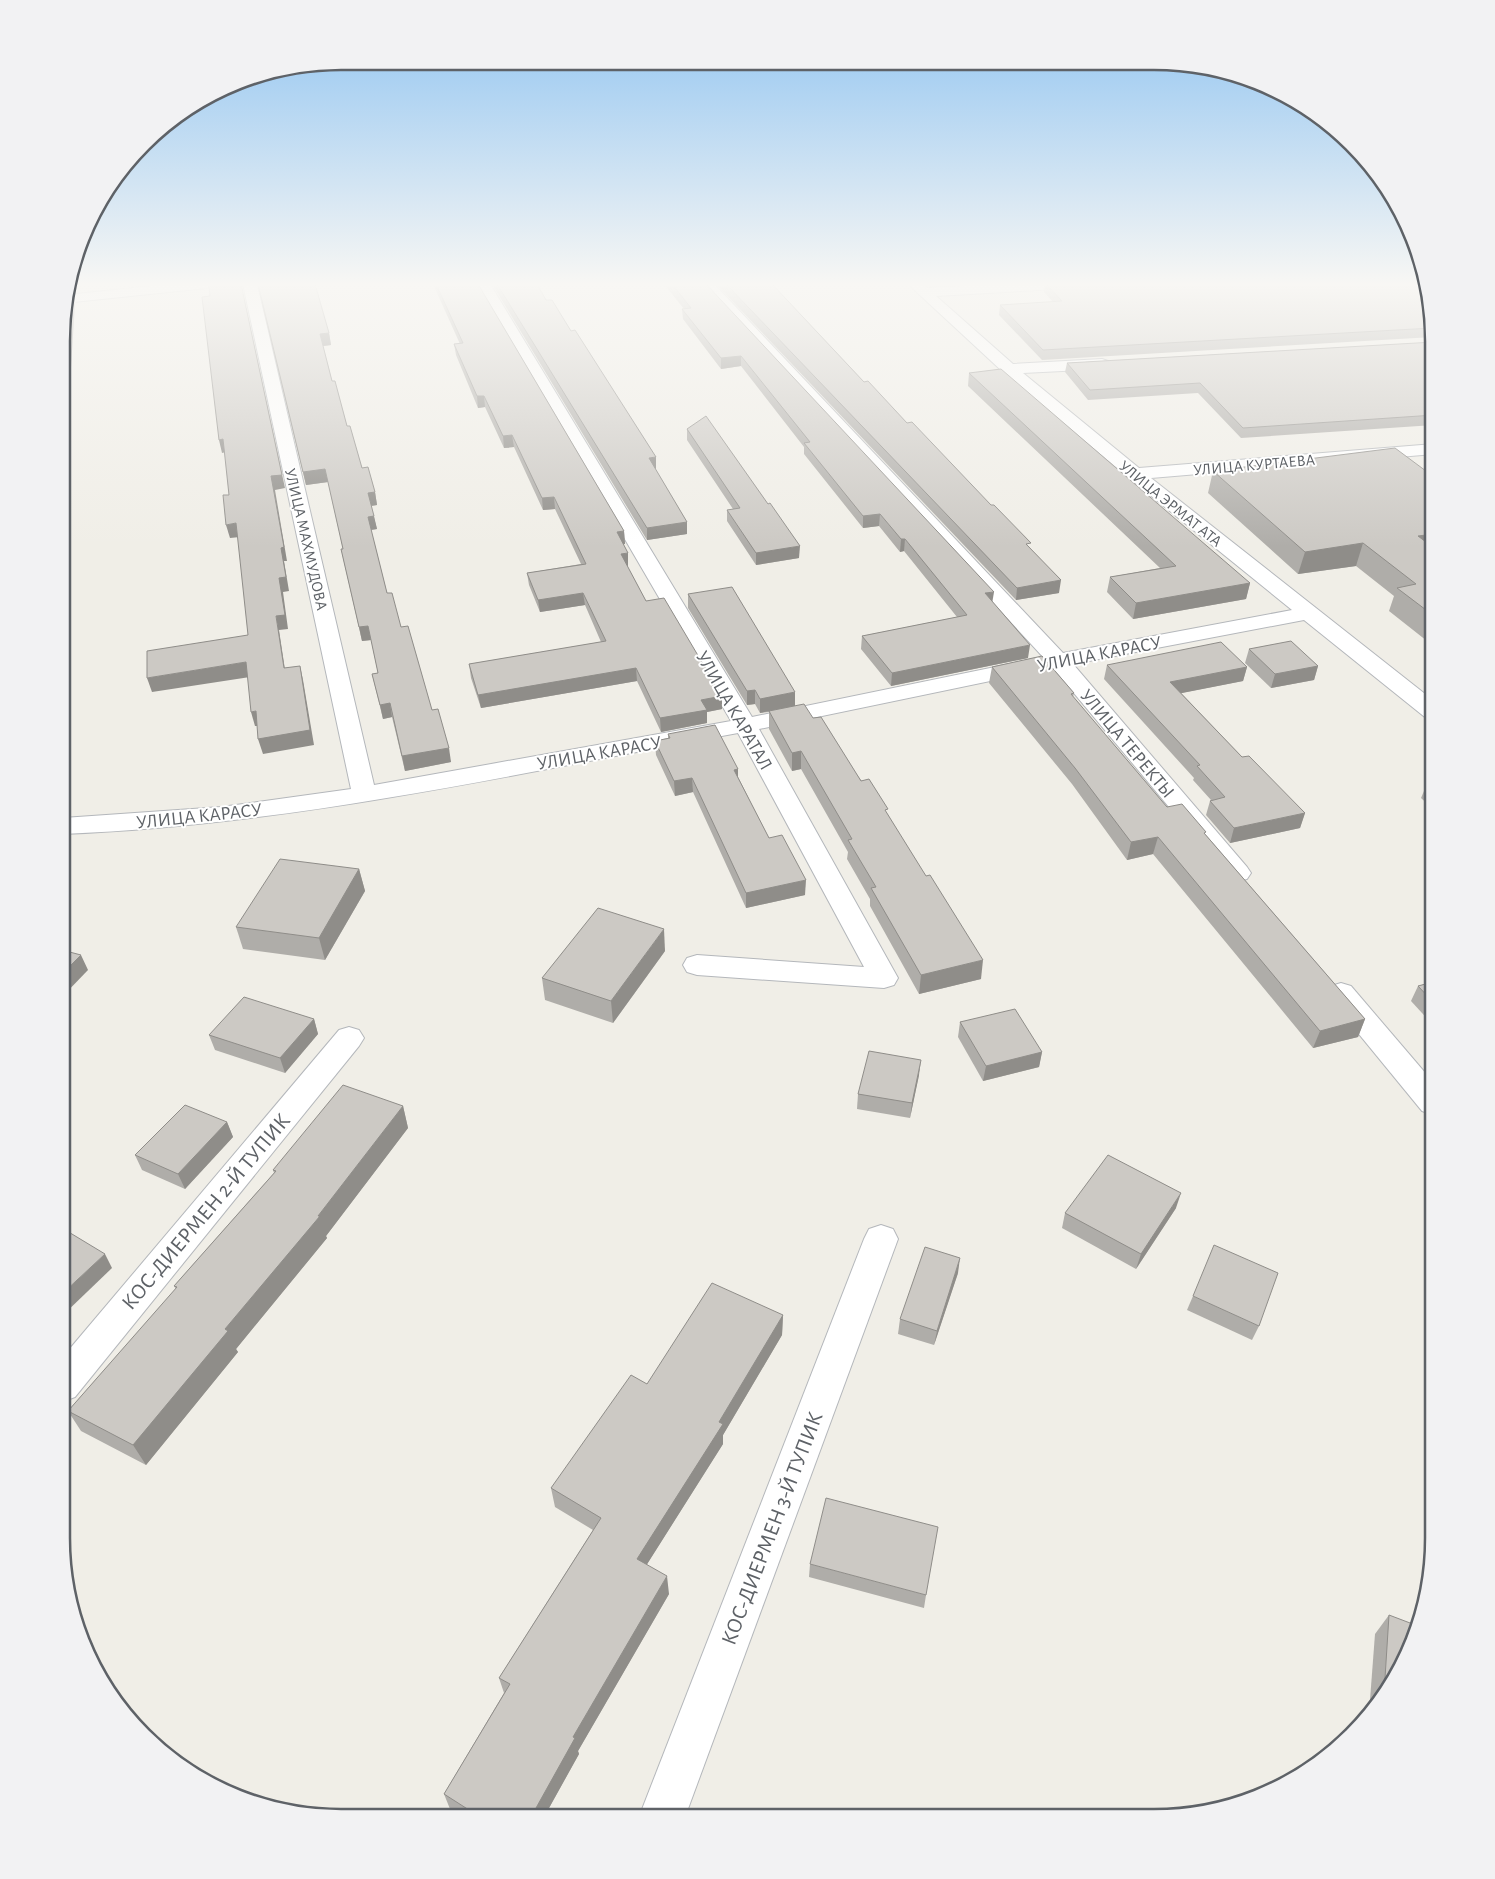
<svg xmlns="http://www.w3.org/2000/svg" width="1495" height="1879" viewBox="0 0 1495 1879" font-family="'Alegreya Sans',sans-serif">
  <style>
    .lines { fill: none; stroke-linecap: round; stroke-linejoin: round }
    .minor-casing { stroke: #b4b7bb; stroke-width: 2 }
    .minor { fill: #fff; fill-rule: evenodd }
    .wall { fill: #afada9 }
    .shaded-wall { fill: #8f8d89 }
    .building { fill: #ccc9c4; stroke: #8f8d89 }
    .labels { text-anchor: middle; stroke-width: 4; stroke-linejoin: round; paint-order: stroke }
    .far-street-label { font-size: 16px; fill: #5e6267; stroke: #fff }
    .street-label { font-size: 19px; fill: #5e6267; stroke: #fff }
    .near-street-label { font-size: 22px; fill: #5e6267; stroke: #fff }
    .rim { fill: none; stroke: #5e6267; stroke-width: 2.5 }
  </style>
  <rect width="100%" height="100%" fill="#f0eee7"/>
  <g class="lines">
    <g class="minor-casing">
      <g id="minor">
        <polygon points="170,284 214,284 207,288 64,303 67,295"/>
        <path d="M243 284H257L374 785 731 721 476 284H490L752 717 1043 657 700 284H714L1063 653 1292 610 1129 478 1003 372 908 284H923L927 288 1001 284H1080L1078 287 1073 288 936 296 1013 364 1102 359 1108 361 1110 364 1108 367 1102 369 1023 373 1139 468 1434 444V454L1151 478 1434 701V720L1426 718 1304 620 1073 664 1247 867 1251 873 1247 879 1238 881 1229 879 1053 668 759 729 898 978 894 985 884 988 697 975 687 972 683 965 687 958 697 955 864 967 738 733C514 774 290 825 63 834V818L221 807 351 789Z"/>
        <polygon points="1341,983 1351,986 1433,1082 1433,1115 1422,1111 1331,1000 1327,993 1331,986"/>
        <polygon points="349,1027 359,1030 364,1038 359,1046 75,1397 62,1402 62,1358 339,1030"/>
        <polygon points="881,1225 893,1229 898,1239 685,1817 639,1817 864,1239 869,1229"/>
      </g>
    </g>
    <use href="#minor" class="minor"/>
  </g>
  <g class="wall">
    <polygon points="257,284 329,333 331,345 323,346 332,381 347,426 362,468 375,492 377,505 371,506 377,529 371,530 387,593 401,627 451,762 405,771 392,717 383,719 372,674 378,673 371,640 362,641 341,549 343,549 328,482 306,485"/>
    <polygon points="433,284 478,284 624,531 625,544 623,544 628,566 627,566 646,601 722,696 722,709 707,712 707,723 661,732 637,681 481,708 471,678 469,664 601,642 585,605 540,612 529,585 527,573 581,564 555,509 543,510 514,447 504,448 485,407 478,408 456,355 454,344 460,344"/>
    <polygon points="492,284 537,284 546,300 571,331 656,469 655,469 687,522 687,534 647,540"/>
    <polygon points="664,284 706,284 992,602 1028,658 891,686 861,649 862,636 957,617 904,551 900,552 879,526 863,528 804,454 804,447 741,366 721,369 683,319 682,309 684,309"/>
    <polygon points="716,284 772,284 864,382 907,423 1030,548 1059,593 1016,600"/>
    <polygon points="1045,284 1426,284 1433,337 1042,360 999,315 1000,305 1053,302 1044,292"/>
    <polygon points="1434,342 1434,425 1241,438 1198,393 1088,400 1065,372 1067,363"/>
    <polygon points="969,373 1250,583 1246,599 1133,619 1107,592 1110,577 1160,568 968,386"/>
    <polygon points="687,429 799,558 756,565 727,521 727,510 733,509 687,440"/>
    <polygon points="1213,471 1434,477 1434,639 1427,641 1389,611 1394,596 1356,566 1298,574 1208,493"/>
    <polygon points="688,594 795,706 813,718 888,815 981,979 919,994 870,906 870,899 847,859 848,852 801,769 792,771 769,729 769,712 760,713 755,704 747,705 688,608"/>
    <polygon points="1249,649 1318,666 1314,680 1271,688 1245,663"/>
    <polygon points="1107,665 1247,667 1243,681 1181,693 1242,757 1305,813 1300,828 1230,843 1206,815 1210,801 1211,800 1193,780 1194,778 1104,679"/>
    <polygon points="992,667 1074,693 1073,697 1167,807 1206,835 1365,1019 1358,1037 1313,1048 1153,854 1127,860 1072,784 989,683"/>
    <polygon points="668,734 738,769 738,777 769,838 805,895 746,908 693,792 675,796 656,755 655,741 668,738"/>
    <polygon points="1434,783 1434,810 1421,798 1427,784"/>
    <polygon points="359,869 365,891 325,960 243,949 236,927"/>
    <polygon points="665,951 613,1023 545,1000 542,978"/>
    <polygon points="1433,982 1433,1025 1411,1001 1418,986"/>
    <polygon points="314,1019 318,1034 285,1073 215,1050 209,1035"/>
    <polygon points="960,1022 1042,1052 1039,1067 983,1081 958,1037"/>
    <polygon points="919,1075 910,1118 857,1109 858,1094"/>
    <polygon points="403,1106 408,1128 326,1236 327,1238 236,1349 238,1352 146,1465 81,1431 68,1411 176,1289 174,1286 274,1173 273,1170"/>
    <polygon points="227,1122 233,1137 185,1189 142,1170 135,1155"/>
    <polygon points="1176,1208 1136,1269 1062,1228 1065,1213"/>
    <polygon points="958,1273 934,1345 898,1334 900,1319"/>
    <polygon points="1193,1296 1259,1326 1252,1340 1187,1310"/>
    <polygon points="783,1315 782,1335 723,1435 723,1444 647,1564 669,1594 578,1751 579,1754 544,1817 463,1817 450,1809 444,1794 504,1693 499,1678 593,1530 555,1507 551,1488 647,1384"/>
    <polygon points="810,1564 926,1595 924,1608 809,1577"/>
    <polygon points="1389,1615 1396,1678 1369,1713 1375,1634"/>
  </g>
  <g class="shaded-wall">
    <polygon points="71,284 77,284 76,292 67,293"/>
    <polygon points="241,284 242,284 241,284 285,488 275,490 287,561 284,561 289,591 283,592 288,629 279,630 287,683 284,668 276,616 281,548"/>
    <polygon points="72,293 75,304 71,367 68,367 63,422 64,366"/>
    <polygon points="329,333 331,345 323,346 320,334"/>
    <polygon points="741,356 741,366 721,369 721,358"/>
    <polygon points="477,396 484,396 485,407 478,408"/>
    <polygon points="512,435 514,447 504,448 503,436"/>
    <polygon points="223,439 226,452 222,453 219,440"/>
    <polygon points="656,457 656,469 649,470 649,458"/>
    <polygon points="325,469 328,482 306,485 303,472"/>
    <polygon points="375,492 377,505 370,506 368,493"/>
    <polygon points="554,497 555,509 543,510 542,498"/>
    <polygon points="880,514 879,526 863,528 863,516"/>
    <polygon points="374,516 377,529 370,530 368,517"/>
    <polygon points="687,522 687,534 647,540 647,528"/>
    <polygon points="236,523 240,537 230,538 226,525"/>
    <polygon points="624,531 625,544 618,545 617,532"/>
    <polygon points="1434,534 1434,555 1418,536"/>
    <polygon points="901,539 905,539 904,551 900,552"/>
    <polygon points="1363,543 1356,566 1298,574 1305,552"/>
    <polygon points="800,546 799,558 756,565 756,553"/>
    <polygon points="628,553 628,566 622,567 621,554"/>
    <polygon points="1061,580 1059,593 1016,600 1017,588"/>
    <polygon points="1250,583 1246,599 1133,619 1136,603"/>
    <polygon points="994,592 992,604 985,593"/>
    <polygon points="583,593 585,605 540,612 538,600"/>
    <polygon points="1434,623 1434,639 1427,641"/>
    <polygon points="368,626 371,640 362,641 359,627"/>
    <polygon points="1030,645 1028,658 891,686 892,673"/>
    <polygon points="246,662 250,677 152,692 147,678"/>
    <polygon points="300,666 303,680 314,745 263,754 258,739"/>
    <polygon points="1318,666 1314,680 1271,688 1275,674"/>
    <polygon points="1247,667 1243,681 1167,696 1170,682"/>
    <polygon points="636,668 637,681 481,708 478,695"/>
    <polygon points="755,690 755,704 747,705 747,691"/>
    <polygon points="795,692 795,706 760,713 760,699"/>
    <polygon points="722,696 722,709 707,712 707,723 661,732 660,718 701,700"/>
    <polygon points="390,703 392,717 383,719 380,705"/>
    <polygon points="256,711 260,726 255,726 251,712"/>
    <polygon points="449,748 451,762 405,771 402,756"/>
    <polygon points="801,751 801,769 792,771 792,753"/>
    <polygon points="738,769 738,784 734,770"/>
    <polygon points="692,778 693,792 675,796 674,781"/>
    <polygon points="1305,813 1300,828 1230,843 1234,828"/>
    <polygon points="1158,837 1153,854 1127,860 1131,842"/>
    <polygon points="359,869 365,891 325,960 319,938"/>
    <polygon points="806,880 805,895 746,908 746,893"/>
    <polygon points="664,929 665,951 613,1023 611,1001"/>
    <polygon points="81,955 88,970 62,997 62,974"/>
    <polygon points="983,960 981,979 919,994 921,975"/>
    <polygon points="314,1019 318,1034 285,1073 280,1058"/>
    <polygon points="1365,1019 1358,1037 1313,1048 1320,1031"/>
    <polygon points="1042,1052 1039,1067 983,1081 986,1066"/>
    <polygon points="921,1060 919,1075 910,1118 912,1103"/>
    <polygon points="403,1106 408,1128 326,1236 327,1238 236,1349 238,1352 146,1465 133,1445 225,1329 318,1216"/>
    <polygon points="227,1122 233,1137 185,1189 178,1174"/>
    <polygon points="1181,1193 1176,1208 1136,1269 1141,1254"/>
    <polygon points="105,1254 112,1268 62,1316 62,1294"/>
    <polygon points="960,1258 958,1273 934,1345 937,1331"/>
    <polygon points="783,1315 782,1335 723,1435 723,1444 639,1577 637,1559"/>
    <polygon points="667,1576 669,1594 578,1751 579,1754 544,1817 531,1817 573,1737"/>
  </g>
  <g class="building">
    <polygon points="209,284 241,284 282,475 271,476 284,547 281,548 286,577 279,578 285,615 276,616 284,668 300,666 310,730 258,739 256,711 251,712 246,662 147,678 147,651 248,635 236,523 226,525 223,495 229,495 223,439 219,440 202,297 210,296"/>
    <polygon points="258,284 315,284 329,333 320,334 332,381 335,381 347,426 350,426 362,468 368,467 375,492 368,493 374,516 368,517 387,593 392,593 401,627 408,626 432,710 438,709 449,748 402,756 390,703 380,705 372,674 378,673 368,626 359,627 341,549 343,549 325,469 303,472"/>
    <polygon points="436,284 478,284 624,531 617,532 628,553 621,554 646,601 664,598 722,696 701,700 707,710 660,718 636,668 478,695 469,664 606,641 583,593 538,600 527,573 586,564 554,497 542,498 512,435 503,436 484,396 477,396 454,344 463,343"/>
    <polygon points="497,284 537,284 546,300 552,300 571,331 575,330 656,457 649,458 687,522 647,528"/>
    <polygon points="672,284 706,284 994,592 985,593 1030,645 892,673 862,636 967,615 905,539 901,539 880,514 863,516 804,443 810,442 741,356 721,358 682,309 691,308"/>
    <polygon points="726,284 772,284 864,382 868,381 907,423 912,422 991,505 994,505 1031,543 1026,544 1061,580 1017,588"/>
    <polygon points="1046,284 1426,284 1432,328 1043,350 1000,305 1062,301"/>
    <polygon points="67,293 72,293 67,355 65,355 64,366 64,304"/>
    <polygon points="1434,342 1434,407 1431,407 1434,409 1434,415 1243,428 1200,383 1090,390 1067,363"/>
    <polygon points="1001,369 1250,583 1136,603 1110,577 1176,566 969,373"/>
    <polygon points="706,416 768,504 770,503 800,546 756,553 727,510 740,508 687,429"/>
    <polygon points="1395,448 1434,477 1434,534 1418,536 1434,548 1434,616 1397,588 1416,584 1363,543 1305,552 1213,471"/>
    <polygon points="732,587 795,692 760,699 755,690 747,691 688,594"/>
    <polygon points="1291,641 1318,666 1275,674 1249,649"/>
    <polygon points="1221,642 1247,667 1170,682 1242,757 1249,756 1305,813 1234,828 1210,801 1225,797 1197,766 1200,765 1107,665"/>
    <polygon points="1042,656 1074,693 1071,694 1167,807 1182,804 1206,832 1204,833 1365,1019 1320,1031 1158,837 1131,842 1075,768 992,667"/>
    <polygon points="804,704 813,718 821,717 861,781 869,779 888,809 885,810 926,876 930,875 983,960 921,975 871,888 876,887 848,840 852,839 801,751 792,753 769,711"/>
    <polygon points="715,725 738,769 734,770 769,838 782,835 806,880 746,893 692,778 674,781 655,741 670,738 668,734"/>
    <polygon points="1434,783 1434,790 1427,784"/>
    <polygon points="280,859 359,869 319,938 236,927"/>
    <polygon points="598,908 664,929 611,1001 542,978"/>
    <polygon points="62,950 81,955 62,974"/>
    <polygon points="1433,982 1433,1002 1418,986"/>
    <polygon points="244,997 314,1019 280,1058 209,1035"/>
    <polygon points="1015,1009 1042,1052 986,1066 960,1022"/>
    <polygon points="869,1051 921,1060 912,1103 858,1094"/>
    <polygon points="343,1085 403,1106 318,1216 320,1216 225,1329 228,1331 133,1445 68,1411 177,1287 174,1286 276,1171 273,1170"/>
    <polygon points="185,1105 227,1122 178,1174 135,1155"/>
    <polygon points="1108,1155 1181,1193 1141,1254 1065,1213"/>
    <polygon points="62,1228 105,1254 62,1294"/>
    <polygon points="1214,1245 1278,1273 1259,1326 1193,1296"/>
    <polygon points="925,1247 960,1258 937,1331 900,1319"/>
    <polygon points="712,1283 783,1315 719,1422 723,1424 637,1559 667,1576 573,1737 575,1738 531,1817 480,1817 444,1794 510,1684 499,1678 601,1518 551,1488 631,1375 647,1384"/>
    <polygon points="826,1498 938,1527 926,1595 810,1564"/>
    <polygon points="1389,1615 1418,1626 1396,1678 1384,1694"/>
  </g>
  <linearGradient id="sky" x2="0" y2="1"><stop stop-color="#8ec3f1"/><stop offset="0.52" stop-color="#f8f7f4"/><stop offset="1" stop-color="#f8f7f4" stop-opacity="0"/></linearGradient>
  <rect width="1495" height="547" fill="url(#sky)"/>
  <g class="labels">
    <g class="far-street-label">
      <text transform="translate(1254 464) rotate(-5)" y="6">УЛИЦА КУРТАЕВА</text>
      <text transform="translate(1171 503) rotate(39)" y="6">УЛИЦА ЭРМАТ АТА</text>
      <text transform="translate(307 539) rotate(77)" y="6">УЛИЦА МАХМУДОВА</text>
    </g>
    <g class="street-label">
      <text transform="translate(1099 653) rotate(-11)" y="7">УЛИЦА КАРАСУ</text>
      <text transform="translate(735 710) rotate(60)" y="7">УЛИЦА КАРАТАЛ</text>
      <text transform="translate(1128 743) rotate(50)" y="7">УЛИЦА ТЕРЕКТЫ</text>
      <text transform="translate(599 752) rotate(-10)" y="7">УЛИЦА КАРАСУ</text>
      <text transform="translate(199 815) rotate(-6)" y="7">УЛИЦА КАРАСУ</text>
    </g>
    <g class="near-street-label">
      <text transform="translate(205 1211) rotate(-50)" y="8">КОС-ДИЕРМЕН 2-Й ТУПИК</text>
      <text transform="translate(771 1528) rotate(-69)" y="8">КОС-ДИЕРМЕН 3-Й ТУПИК</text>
    </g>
  </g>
  <path d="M0 0H1495V1879H0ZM341 70H1154A271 271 0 0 1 1425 341V1538A271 271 0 0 1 1154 1809H341A271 271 0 0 1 70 1538V341A271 271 0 0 1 341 70Z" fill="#f2f2f3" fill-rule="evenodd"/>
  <path class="rim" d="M341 70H1154A271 271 0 0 1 1425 341V1538A271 271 0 0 1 1154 1809H341A271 271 0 0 1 70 1538V341A271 271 0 0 1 341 70Z"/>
</svg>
